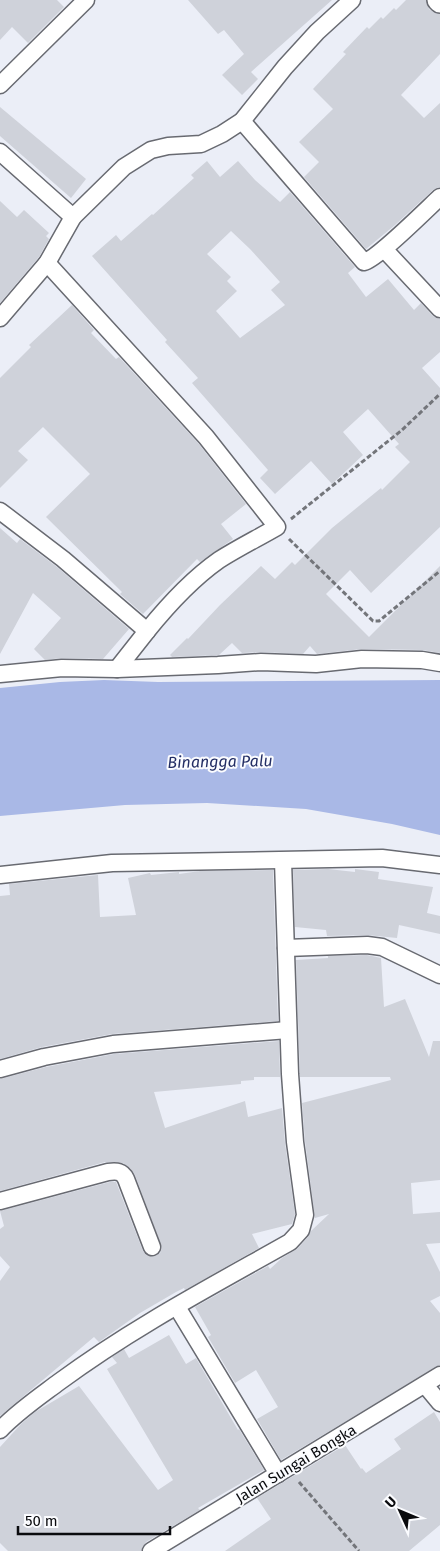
<svg xmlns="http://www.w3.org/2000/svg" width="440" height="1551" viewBox="0 0 440 1551" font-family="'Fira Sans',sans-serif">
  <style>
    .water { fill: #a9b8e6 }
    .building { fill: #cfd2da; fill-rule: evenodd }
    .lines { fill: none; stroke-linecap: round; stroke-linejoin: round }
    .minor-casing { stroke: #686a71; stroke-width: 19 }
    .tertiary-casing { stroke: #686a71; stroke-width: 24 }
    .path { stroke: #73757a; stroke-width: 3; stroke-dasharray: 5 2.5; stroke-linecap: butt }
    .minor { stroke: #fff; stroke-width: 16 }
    .tertiary { stroke: #fff; stroke-width: 21 }
    .labels { text-anchor: middle; stroke-width: 4; stroke-linejoin: round; paint-order: stroke }
    .street-label { font-size: 15px; fill: #0a0b0e; stroke: #fbfcff }
    .water-label { font-size: 16px; font-style: italic; fill: #232e65; stroke: #fbfcff }
  </style>
  <rect width="100%" height="100%" fill="#ebeef7"/>
  <polygon class="water" points="104,680 158,682 440,680 440,835 392,824 306,809 207,803 125,805 0,816 0,688 60,682"/>
  <g class="building">
    <polygon points="0,0 57,0 64,7 28,43 12,27 0,40"/>
    <polygon points="188,0 332,0 251,72 258,79 242,95 222,75 244,54 224,30 218,34"/>
    <polygon points="406,0 426,0 429,9 436,14 440,14 440,54 401,95 424,118 440,103 440,187 433,190 395,225 366,249 304,177 319,162 299,142 333,109 313,89 346,54 343,52 367,27 369,29 381,17 383,19 394,8 396,10"/>
    <polygon points="0,107 86,179 71,198 0,136"/>
    <path d="M207 161 220 177 238 161 255 180 280 202 290 192 355 267 348 273 366 297 388 279 414 310 421 303 433 316 440 319V352L422 368 440 388V527L371 593 350 570 326 594 369 637 440 566V653L422 650 362 649 317 654 310 646 303 654 261 652 242 653 232 643 219 655 172 657 170 655 187 638 188 639 220 605 261 566 275 579 292 562 295 565 332 528 381 488 382 490 410 462 395 447 399 444 368 409 343 432 363 455 332 484 311 461 275 494 260 478 268 470 192 383 198 378 165 342 167 340 92 256 116 235 121 241 152 214 153 215 194 178 191 175ZM231 231 250 249 280 282 271 290 285 305 240 338 216 311 237 291 227 281 231 277 207 254Z"/>
    <polygon points="0,201 17,217 24,210 49,233 46,236 49,239 39,257 0,303"/>
    <polygon points="72,305 94,330 91,333 116,359 119,357 198,443 246,504 221,524 233,539 200,562 197,559 143,614 120,594 122,592 46,517 90,474 43,427 18,451 28,460 0,488 0,378 31,347 29,345"/>
    <polygon points="0,528 17,543 20,539 57,567 129,629 103,659 62,658 45,660 34,649 61,618 33,593 0,654"/>
    <polygon points="328,869 355,872 355,869 379,872 378,879 433,887 427,913 440,916 440,934 399,925 397,938 367,935 327,936 326,930 295,927 293,870"/>
    <polygon points="273,870 278,1021 112,1034 42,1047 0,1059 0,896 10,895 9,884 98,875 100,917 136,915 128,878 150,873 151,875 179,872 179,874 200,871"/>
    <polygon points="367,955 381,958 384,1007 405,999 429,1057 433,1041 440,1041 440,1180 411,1183 413,1214 440,1212 440,1243 426,1244 440,1272 440,1296 430,1301 440,1313 440,1365 281,1460 257,1419 278,1407 256,1370 235,1383 208,1337 211,1335 195,1307 268,1266 270,1269 282,1258 297,1249 308,1237 311,1231 329,1214 315,1218 305,1141 302,1103 391,1080 390,1077 300,1077 296,960 328,958 328,956"/>
    <polygon points="279,1041 280,1077 254,1077 254,1080 241,1081 241,1084 154,1092 165,1128 245,1101 248,1117 282,1108 285,1143 295,1214 292,1224 252,1234 259,1248 185,1290 184,1288 176,1292 140,1313 99,1342 94,1337 0,1416 0,1281 10,1267 0,1256 0,1229 4,1226 0,1211 110,1182 116,1182 143,1251 146,1255 155,1256 160,1253 162,1248 135,1175 130,1168 123,1163 105,1162 0,1191 0,1079 46,1067 114,1054"/>
    <polygon points="169,1335 186,1364 196,1358 238,1430 239,1429 264,1470 198,1508 200,1510 146,1542 141,1551 8,1551 0,1543 0,1447 21,1424 35,1412 79,1386 158,1490 173,1480 107,1369 117,1363 112,1357 124,1349 129,1358"/>
    <polygon points="434,1412 440,1422 440,1525 409,1551 225,1551 271,1519 257,1498 345,1445 361,1469 362,1468 366,1473 401,1449 394,1439"/>
  </g>
  <g class="lines">
    <g class="minor-casing">
      <g id="minor">
        <polyline points="0,85 86,0"/>
        <path d="M242 121 364 262C377 259 427 209 440 197"/>
        <polyline points="0,152 73,217 124,167 151,150 168,146 201,144 222,134 242,121 285,67 317,32 352,0"/>
        <polyline points="384,249 440,309"/>
        <polyline points="0,318 47,263 73,217"/>
        <path d="M0 511 63 559 147 631C168 605 192 579 219 560 238 548 258 538 277 527L206 437 47 263"/>
        <polyline points="117,669 147,631"/>
        <polyline points="0,674 62,668 117,669 218,665 261,662 316,664 362,659 422,660 440,663"/>
        <polyline points="0,875 112,863 171,862 382,858 440,865"/>
        <polyline points="286,948 367,945 382,947 440,975"/>
        <polyline points="0,1069 44,1057 113,1044 288,1030"/>
        <path d="M0 1201 108 1172C117 1171 122 1171 126 1179L152 1247"/>
        <polyline points="177,1307 278,1474"/>
        <polyline points="425,1385 440,1403"/>
        <path d="M0 1430C17 1412 39 1397 59 1382 132 1328 212 1286 290 1242L301 1230 305 1215 295 1142 290 1074 283 861"/>
        <polyline points="151,1551 440,1375"/>
      </g>
    </g>
    <g class="tertiary-casing">
      <polyline id="tertiary" points="438,0 440,2"/>
    </g>
    <g class="path">
      <polyline points="291,519 402,430 440,394"/>
      <polyline points="289,539 373,621 379,621 440,571"/>
      <polyline points="299,1482 359,1551"/>
    </g>
    <use href="#minor" class="minor"/>
    <use href="#tertiary" class="tertiary"/>
  </g>
  <g class="labels">
    <g class="street-label">
      <text transform="translate(296 1464) rotate(-31)" y="5">Jalan Sungai Bongka</text>
    </g>
    <g class="water-label">
      <text transform="translate(220 761) rotate(-1)" y="6">Binangga Palu</text>
    </g>
  </g>
  <g transform="translate(400 1511) rotate(314)" stroke="#fbfcff" stroke-width="4" paint-order="stroke">
  <path d="M0-4L9 19L0 12L-9 19Z" fill="#0a0b0e"/>
  <text y="-8" font-size="14" font-weight="bold" text-anchor="middle" fill="#0a0b0e">U</text>
  </g>
  <path d="M18 1526v8h152v-8" fill="none" stroke="#0a0b0e" stroke-width="2.5"/>
  <text x="25" y="1526" font-size="15" fill="#0a0b0e" stroke="#fbfcff" stroke-width="4" paint-order="stroke">50 m</text>
</svg>
